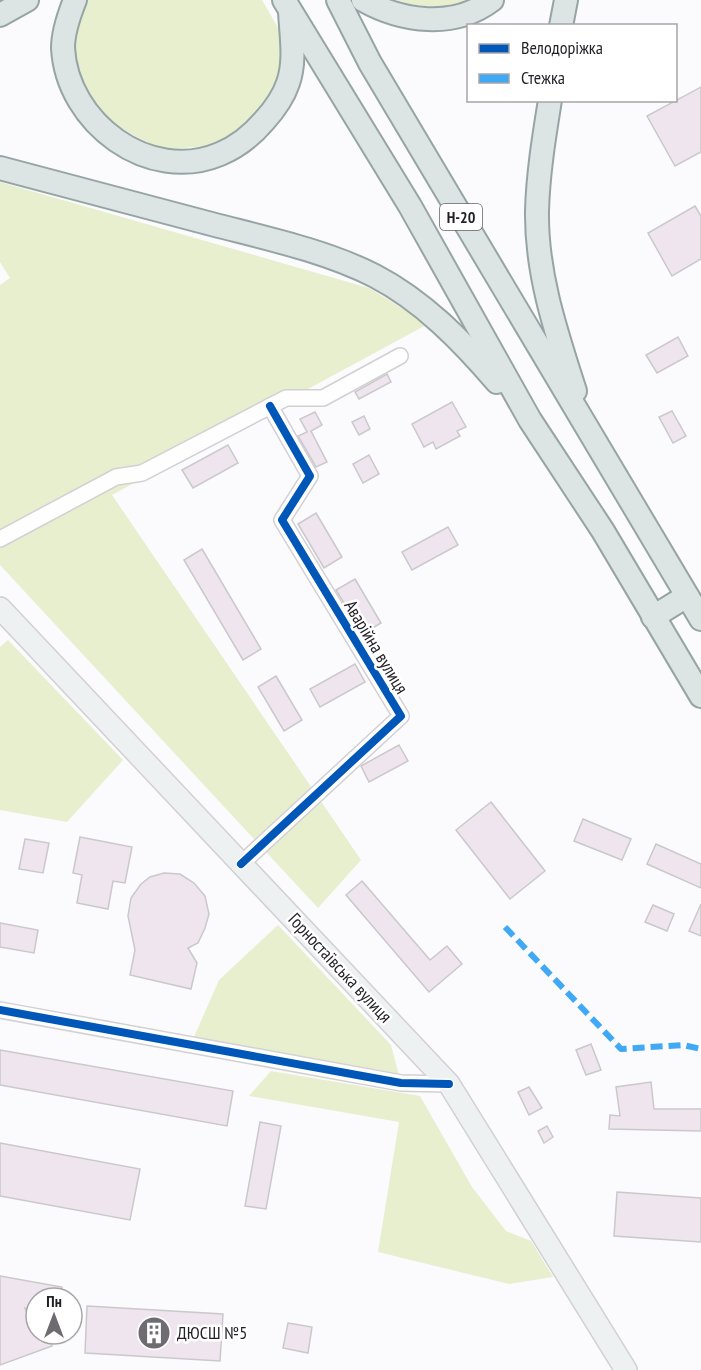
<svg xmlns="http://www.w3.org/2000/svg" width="701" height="1370" viewBox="0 0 701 1370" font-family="'PT Sans Narrow',sans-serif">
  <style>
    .green { fill: #e8efcf }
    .building { fill: #eee5ef; stroke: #cbc8cc; stroke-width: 1.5 }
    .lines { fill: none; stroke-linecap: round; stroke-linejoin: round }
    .street-casing { stroke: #d3d0d4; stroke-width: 18 }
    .secondary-casing { stroke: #d3d0d4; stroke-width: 24 }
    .primary-casing { stroke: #96a4a5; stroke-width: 26 }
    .street { stroke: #fefeff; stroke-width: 15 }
    .secondary { stroke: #edf1f1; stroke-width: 21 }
    .primary { stroke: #dce4e4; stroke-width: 22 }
    .quiet { stroke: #3fa9f5; stroke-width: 6; stroke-dasharray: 12 6; stroke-linecap: butt }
    .cycleway-casing { stroke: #fff; stroke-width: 11 }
    .cycleway { stroke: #0057b8; stroke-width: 8 }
    .labels { text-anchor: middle; stroke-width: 5; stroke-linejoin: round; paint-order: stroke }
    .shield { fill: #fff; stroke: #656267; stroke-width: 1.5 }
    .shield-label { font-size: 16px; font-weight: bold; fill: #231f26 }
    .street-label { font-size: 18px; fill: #231f26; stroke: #fff }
    .poi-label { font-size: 18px; fill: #231f26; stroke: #fff; text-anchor: start }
  </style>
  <rect width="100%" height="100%" fill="#fbfafc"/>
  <g class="green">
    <polygon points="83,0 262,0 285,40 278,87 244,128 229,137 209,146 170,149 152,145 111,123 91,98 77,67 74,49 74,27"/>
    <path d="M395 0H469C446 9 418 8 395 0Z"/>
    <polygon points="0,182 369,288 428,324 112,495 361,860 318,908 0,565 0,285 10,278 0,262"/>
    <polygon points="8,640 123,760 67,822 0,810 0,647"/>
    <polygon points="278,925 391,1045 401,1083 190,1046 219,980"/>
    <polygon points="271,1071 420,1096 472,1187 506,1231 531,1241 553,1277 509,1284 378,1252 399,1122 249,1096"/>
  </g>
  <g class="building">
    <polygon points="701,87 701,152 675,166 647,116"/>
    <polygon points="695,206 701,216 701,259 672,276 648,233"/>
    <polygon points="678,337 688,356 657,373 646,355"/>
    <polygon points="387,374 391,382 359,399 355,392"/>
    <polygon points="452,402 466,427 457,431 460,436 436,449 433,442 424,447 412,424"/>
    <polygon points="672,411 686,436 673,443 659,417"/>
    <polygon points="315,412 322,425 311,431 327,462 316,467 298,436 307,432 300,419"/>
    <polygon points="364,416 370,429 359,435 352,422"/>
    <polygon points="228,445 238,463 193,488 182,470"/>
    <polygon points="369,455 379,474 363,483 353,464"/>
    <polygon points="316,513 342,557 324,568 298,524"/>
    <polygon points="448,527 458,545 412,570 402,552"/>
    <polygon points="202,549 261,649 243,660 184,560"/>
    <polygon points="355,579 381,623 363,634 336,590"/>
    <polygon points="355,664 365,682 320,707 310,689"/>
    <polygon points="276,676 302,720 284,731 258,687"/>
    <polygon points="399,745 408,761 369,782 361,766"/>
    <polygon points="491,802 545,871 510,899 456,830"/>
    <polygon points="583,819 631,839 622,860 574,841"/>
    <polygon points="80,837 132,847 125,883 113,881 108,909 77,903 82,875 73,873"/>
    <polygon points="25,839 49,843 43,873 19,869"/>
    <polygon points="656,844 701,864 701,888 647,864"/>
    <polygon points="164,873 180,874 194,883 205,896 209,914 205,928 198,943 188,948 197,963 191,989 130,975 135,950 128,916 131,898 141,884 150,877"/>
    <polygon points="362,881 430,960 447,946 462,964 429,992 346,895"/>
    <polygon points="701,904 701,936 689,931"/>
    <polygon points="653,905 674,914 667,931 645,922"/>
    <polygon points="0,923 38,930 34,953 0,947"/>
    <polygon points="591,1044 601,1070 586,1075 576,1050"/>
    <polygon points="0,1050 233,1091 227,1126 0,1085"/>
    <polygon points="651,1082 654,1109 701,1109 701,1131 609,1129 610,1115 620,1116 616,1087"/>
    <polygon points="529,1087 542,1108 529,1115 518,1092"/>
    <polygon points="260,1122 281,1126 266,1209 245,1206"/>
    <polygon points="547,1126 553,1137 544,1143 538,1131"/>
    <polygon points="0,1143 140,1169 130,1220 0,1196"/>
    <polygon points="617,1192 701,1198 701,1242 614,1236"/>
    <polygon points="0,1276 62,1287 61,1298 36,1298 36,1310 25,1308 35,1334 48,1334 52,1346 0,1365"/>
    <polygon points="87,1306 223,1314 220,1361 85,1353"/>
    <polygon points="288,1323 312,1327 308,1353 283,1348"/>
  </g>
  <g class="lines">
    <g class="street-casing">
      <g id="street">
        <polyline points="0,539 116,477 142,473 286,398 323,398 400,356"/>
        <polyline points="241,864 401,716 282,520 310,476 270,406"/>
        <polyline points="0,1010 401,1083 449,1084"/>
      </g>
    </g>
    <g class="secondary-casing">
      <polyline id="secondary" points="0,608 449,1084 626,1370"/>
    </g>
    <g class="primary-casing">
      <g id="primary">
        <path d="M75 0C69 15 63 32 63 48 67 123 149 184 220 154 237 147 252 135 264 121 274 110 283 98 288 83 296 61 291 34 290 11"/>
        <polyline points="284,0 410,206 530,420 603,531 701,696"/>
        <polyline points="338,0 370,63 701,619"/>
        <path d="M363 0C402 22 454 29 492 0"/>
        <polyline points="0,15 27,0"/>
        <polyline points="561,26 566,0"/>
        <path d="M550 100C544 137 538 174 537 211 536 273 556 332 575 391"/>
        <path d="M0 168C73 187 146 206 219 226 270 239 328 252 375 276 423 301 462 341 497 382"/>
        <polyline points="653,617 687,596"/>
      </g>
    </g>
    <use href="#street" class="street"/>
    <use href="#secondary" class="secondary"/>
    <use href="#primary" class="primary"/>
    <polyline class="quiet" points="505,927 621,1049 683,1045 701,1049"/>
    <g class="cycleway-casing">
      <g id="cycleway">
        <polyline points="241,864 401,716 282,520 310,476 270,406"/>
        <polyline points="0,1010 401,1083 449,1084"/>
      </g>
    </g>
    <use href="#cycleway" class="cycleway"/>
  </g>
  <defs>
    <g id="building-disc" transform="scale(1.725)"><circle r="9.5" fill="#6f6c71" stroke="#fff"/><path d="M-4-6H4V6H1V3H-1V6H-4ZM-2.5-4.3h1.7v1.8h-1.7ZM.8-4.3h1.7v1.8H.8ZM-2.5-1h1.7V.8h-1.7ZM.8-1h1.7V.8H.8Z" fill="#fff"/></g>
  </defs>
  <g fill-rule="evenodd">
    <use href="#building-disc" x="154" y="1333"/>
  </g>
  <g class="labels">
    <rect class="shield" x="440" y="204" width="42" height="26" rx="4.5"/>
    <g class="shield-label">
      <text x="461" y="223">Н-20</text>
    </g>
    <g class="street-label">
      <text transform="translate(376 647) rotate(59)" y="6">Аварійна вулиця</text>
      <text transform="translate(340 968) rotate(47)" y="6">Горностаївська вулиця</text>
    </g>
    <g class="poi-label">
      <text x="177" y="1339">ДЮСШ №5</text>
    </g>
  </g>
  <rect x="467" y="24" width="210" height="78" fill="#ffffff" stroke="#a7a5a8" stroke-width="1.5"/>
  <rect x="479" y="44" width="30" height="9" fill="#0057b8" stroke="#a7a5a8" stroke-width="1.5"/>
  <text x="521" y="54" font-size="18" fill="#231f26">Велодоріжка</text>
  <rect x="479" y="74" width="30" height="9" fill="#3fa9f5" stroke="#a7a5a8" stroke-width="1.5"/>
  <text x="521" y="84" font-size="18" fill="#231f26">Стежка</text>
  <g transform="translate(54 1316)"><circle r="28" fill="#ffffff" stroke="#a7a5a8" stroke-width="1.5"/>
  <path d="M0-4.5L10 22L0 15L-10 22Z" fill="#6f6c71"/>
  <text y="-9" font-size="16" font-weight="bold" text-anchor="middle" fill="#231f26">Пн</text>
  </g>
</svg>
